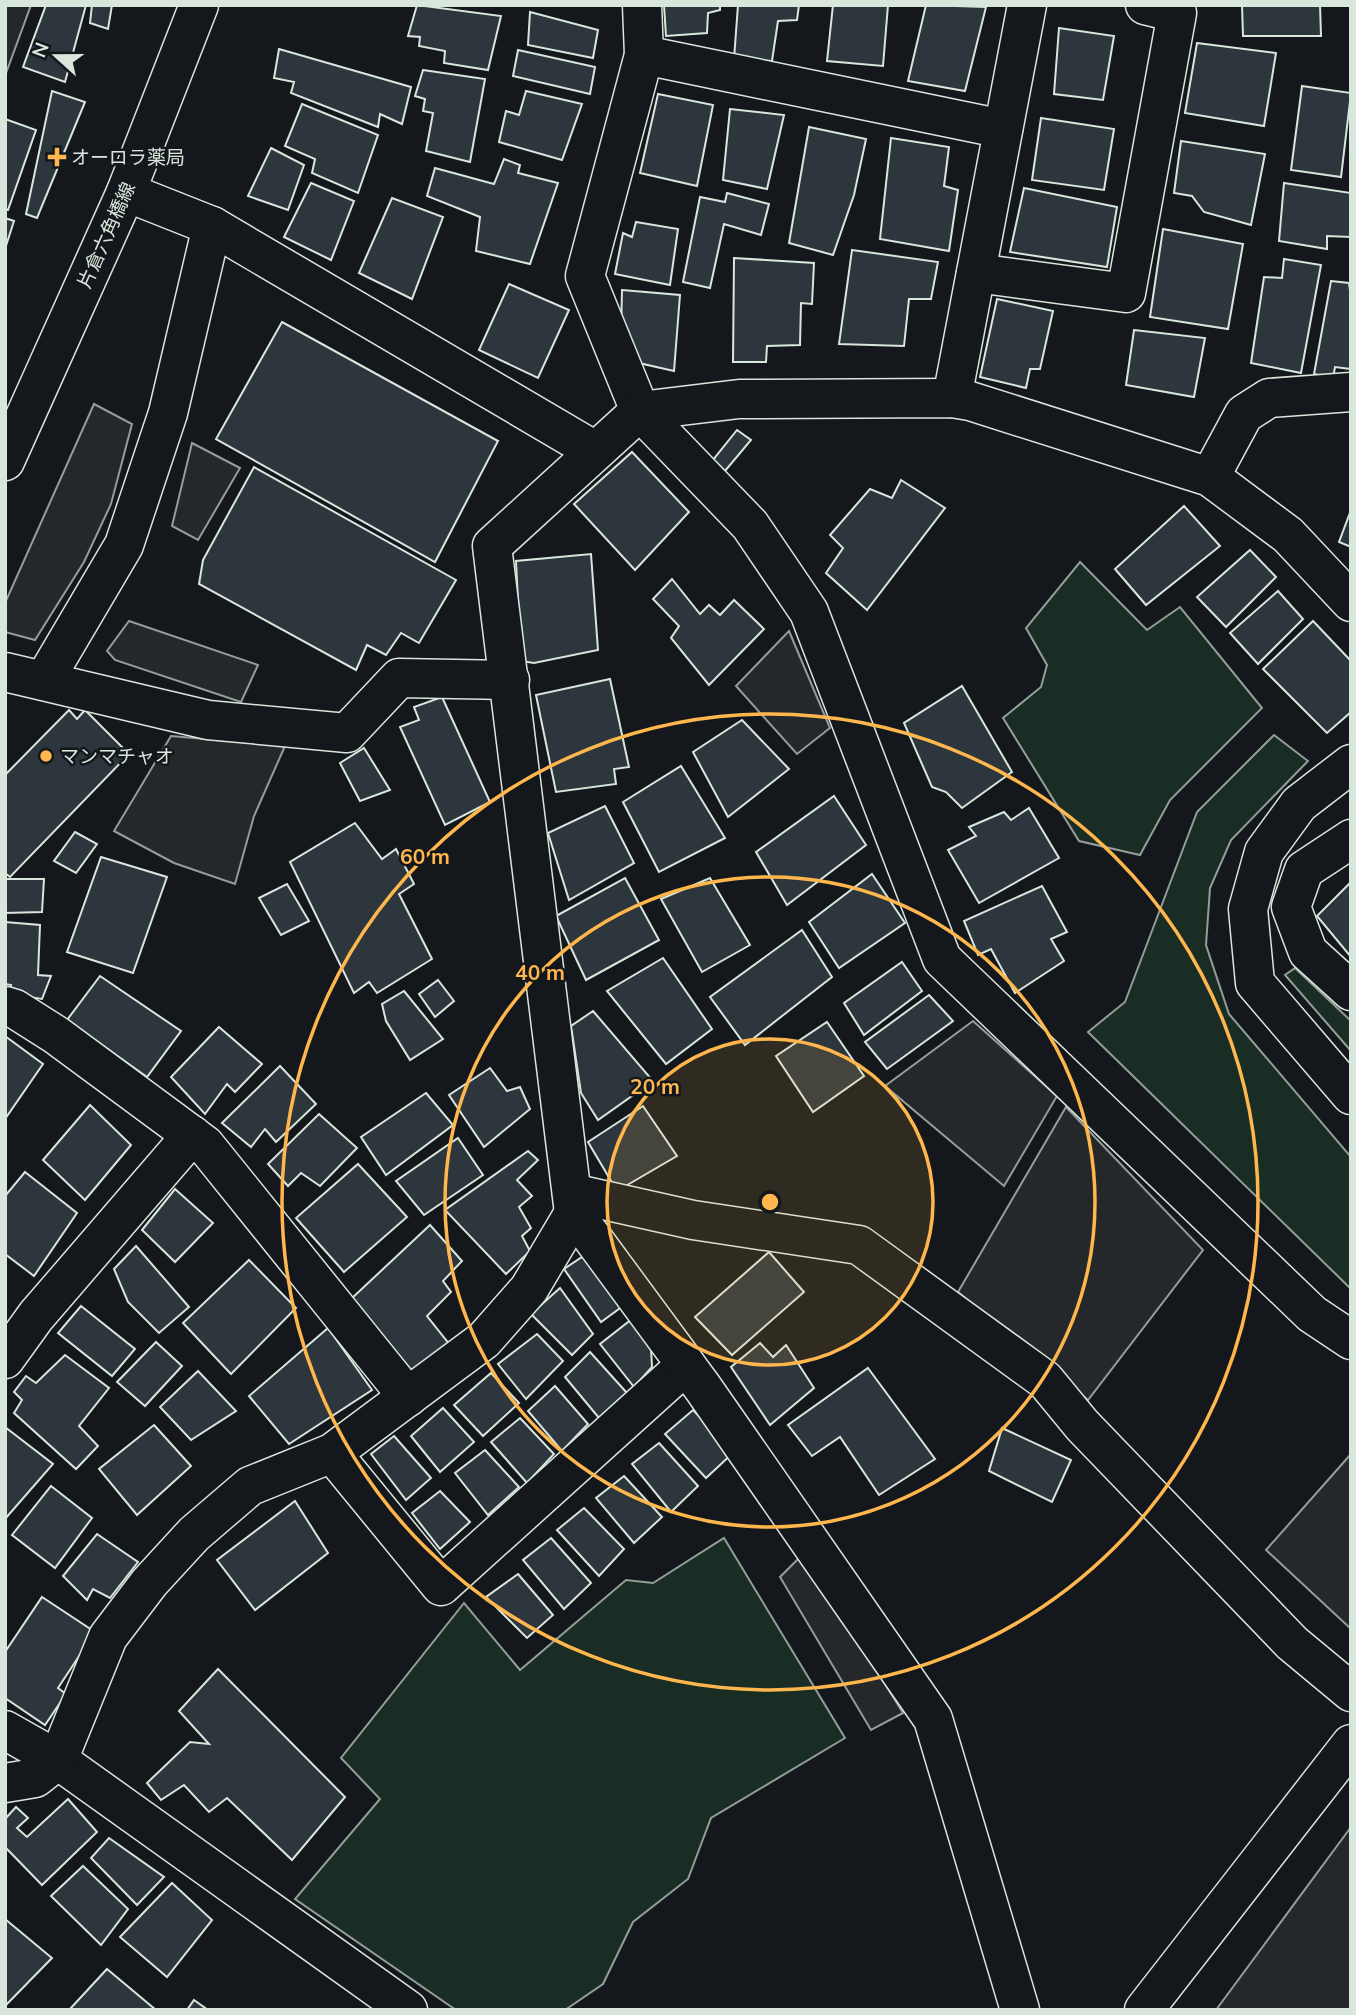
<svg xmlns="http://www.w3.org/2000/svg" width="1356" height="2015" viewBox="0 0 1356 2015" font-family="Mulish,'Noto Sans JP',sans-serif">
  <style>
    .green { fill: #1a2d24; stroke: #939e99; stroke-width: 2 }
    .parking { fill: #24282b; stroke: #939e99; stroke-width: 2 }
    .building { fill: #2c363c; stroke: #d8e6dc; stroke-width: 2 }
    .lines { fill: none; stroke-linecap: round; stroke-linejoin: round }
    .street-casing { stroke: #d8e6dc; stroke-width: 41 }
    .secondary-casing { stroke: #d8e6dc; stroke-width: 41 }
    .street { stroke: #14181c; stroke-width: 38 }
    .secondary { stroke: #14181c; stroke-width: 38 }
    .ring { fill: none; stroke: #ffb74d; stroke-width: 3.5 }
    .poi-dot { fill: #ffb74d; stroke: #14181c; stroke-width: 2.5 }
    .labels { text-anchor: middle; stroke-width: 5; stroke-linejoin: round; paint-order: stroke }
    .poi-label { font-size: 19px; fill: #d8e6dc; stroke: #14181c; text-anchor: start }
    .street-label { font-size: 19px; fill: #d8e6dc; stroke: #14181c }
    .centre { fill: #ffb74d; stroke: #14181c; stroke-width: 3.5 }
    .ring-label { font-size: 21px; text-anchor: middle; font-weight: bold; fill: #ffb74d; stroke: #14181c; stroke-width: 5; stroke-linejoin: round; paint-order: stroke }
  </style>
  <rect width="100%" height="100%" fill="#14181c"/>
  <g class="green">
    <polygon points="1080,562 1147,630 1180,607 1262,708 1170,800 1140,855 1079,841 1003,718 1041,687 1047,665 1026,628"/>
    <polygon points="1274,735 1308,761 1231,840 1210,888 1206,945 1229,1014 1351,1157 1351,1289 1088,1032 1125,1002 1197,812"/>
    <polygon points="1295,968 1351,1021 1351,1051 1285,975"/>
    <polygon points="724,1538 845,1738 711,1818 688,1879 633,1922 603,1984 565,2010 456,2010 295,1899 380,1799 341,1758 464,1603 520,1670 626,1580 653,1583"/>
  </g>
  <g class="parking">
    <polygon points="5,5 31,5 5,76"/>
    <polygon points="94,404 132,424 111,504 84,562 35,640 5,632 5,603"/>
    <polygon points="192,443 240,468 198,540 172,526"/>
    <polygon points="129,621 258,665 241,702 115,660 107,651"/>
    <polygon points="789,631 830,728 797,754 736,686"/>
    <polygon points="171,736 285,746 254,816 235,884 174,863 114,831"/>
    <polygon points="973,1021 1057,1096 1004,1186 885,1086"/>
    <polygon points="1066,1107 1203,1250 1088,1400 958,1292"/>
    <polygon points="1351,1454 1351,1629 1266,1550"/>
    <polygon points="804,1553 903,1713 871,1730 780,1577"/>
    <polygon points="1351,1827 1351,2010 1216,2010"/>
  </g>
  <g class="building">
    <polygon points="46,5 86,5 65,82 23,67"/>
    <polygon points="92,5 112,5 108,29 90,23"/>
    <polygon points="417,5 501,16 488,70 444,63 445,51 419,46 420,37 408,36"/>
    <polygon points="664,5 720,5 720,10 708,13 707,33 666,36"/>
    <polygon points="738,5 799,5 797,20 778,21 772,61 734,59"/>
    <polygon points="833,5 888,5 883,66 827,61"/>
    <polygon points="926,5 986,7 965,91 908,81"/>
    <polygon points="1242,5 1320,5 1321,36 1243,36"/>
    <polygon points="530,12 598,30 593,58 528,45"/>
    <polygon points="1059,28 1114,36 1103,100 1054,94"/>
    <polygon points="1197,43 1276,53 1264,126 1185,113"/>
    <polygon points="279,49 411,87 402,124 380,114 378,127 291,93 294,82 274,78"/>
    <polygon points="518,50 595,67 590,94 513,76"/>
    <polygon points="423,70 485,79 470,162 426,151 433,113 423,111 425,99 415,96"/>
    <polygon points="1302,86 1351,93 1341,177 1291,170"/>
    <polygon points="52,91 85,102 37,218 26,214"/>
    <polygon points="526,91 582,104 562,160 499,142 506,111 519,115"/>
    <polygon points="658,94 713,105 697,186 640,173"/>
    <polygon points="302,104 378,135 358,193 312,173 315,159 285,146"/>
    <polygon points="730,109 784,115 767,189 723,180"/>
    <polygon points="1041,118 1114,129 1104,190 1032,180"/>
    <polygon points="5,119 36,130 8,210 5,209"/>
    <polygon points="809,127 866,139 854,195 833,255 789,243"/>
    <polygon points="891,138 949,147 944,186 958,190 949,251 880,239"/>
    <polygon points="1181,141 1265,154 1251,225 1204,212 1192,196 1174,193"/>
    <polygon points="271,148 304,165 288,210 248,196"/>
    <polygon points="504,159 520,165 518,173 558,183 530,264 476,251 480,217 427,196 435,168 494,184"/>
    <polygon points="311,183 354,201 331,260 284,237"/>
    <polygon points="1284,183 1351,193 1351,237 1327,236 1327,249 1279,241"/>
    <polygon points="1024,188 1117,207 1107,267 1010,252"/>
    <polygon points="727,193 769,204 761,235 724,224 710,288 683,282 700,197 725,202"/>
    <polygon points="392,198 443,217 412,299 359,273"/>
    <polygon points="5,218 14,221 5,249"/>
    <polygon points="636,222 678,229 670,285 615,274 623,233 632,237"/>
    <polygon points="1163,229 1243,244 1228,329 1150,317"/>
    <polygon points="852,250 938,262 931,299 909,299 904,346 839,344"/>
    <polygon points="734,258 814,263 812,304 801,303 800,345 767,346 766,362 733,362"/>
    <polygon points="1284,259 1321,265 1301,373 1251,363 1264,277 1282,278"/>
    <polygon points="1331,281 1349,283 1351,298 1351,369 1335,367 1333,378 1314,374"/>
    <polygon points="509,284 569,310 538,378 479,350"/>
    <polygon points="622,290 680,295 674,371 639,363 621,332"/>
    <polygon points="997,299 1053,311 1040,369 1030,369 1026,388 980,377"/>
    <polygon points="282,322 498,441 435,562 216,439"/>
    <polygon points="1134,330 1205,338 1194,397 1126,385"/>
    <polygon points="737,430 751,440 725,471 713,460"/>
    <polygon points="632,452 689,512 635,570 574,504"/>
    <polygon points="254,467 456,580 419,643 401,633 386,655 367,645 356,670 199,584 203,560"/>
    <polygon points="901,480 945,508 867,610 826,573 843,548 830,535 870,489 892,498"/>
    <polygon points="1184,506 1220,546 1146,605 1115,569"/>
    <polygon points="1351,510 1351,547 1339,542"/>
    <polygon points="1250,550 1276,577 1226,627 1197,597"/>
    <polygon points="591,554 598,650 534,663 521,661 516,561"/>
    <polygon points="672,579 700,614 709,605 720,615 734,600 764,629 709,685 671,638 679,626 653,599"/>
    <polygon points="1278,591 1303,619 1258,664 1230,633"/>
    <polygon points="1313,621 1351,661 1351,712 1327,733 1263,669"/>
    <polygon points="610,679 629,767 614,769 616,784 556,792 536,695"/>
    <polygon points="962,686 1012,772 962,808 946,792 932,787 904,723"/>
    <polygon points="442,697 490,802 445,825 400,727 419,720 414,707"/>
    <polygon points="69,710 77,719 85,710 129,754 10,877 5,873 5,775"/>
    <polygon points="742,720 789,769 728,817 693,752"/>
    <polygon points="364,748 390,790 360,801 340,763"/>
    <polygon points="681,766 725,838 659,872 623,802"/>
    <polygon points="834,796 866,845 787,905 756,852"/>
    <polygon points="605,806 634,863 569,900 548,833"/>
    <polygon points="1029,808 1059,858 979,903 948,850 976,836 969,827 1004,812 1011,820"/>
    <polygon points="355,823 382,859 396,849 414,884 399,894 432,959 377,993 369,982 354,993 290,862"/>
    <polygon points="75,832 97,844 76,873 54,861"/>
    <polygon points="101,857 167,877 133,973 67,952"/>
    <polygon points="872,874 905,923 839,968 809,922"/>
    <polygon points="625,878 659,940 586,980 556,916"/>
    <polygon points="710,878 750,945 702,972 661,899"/>
    <polygon points="5,879 44,879 42,912 5,913"/>
    <polygon points="1351,882 1351,957 1317,916"/>
    <polygon points="287,884 309,921 281,935 259,898"/>
    <polygon points="1042,886 1067,932 1051,939 1064,961 1015,993 991,949 978,955 964,921"/>
    <polygon points="5,922 40,925 38,975 51,976 42,999 9,994 11,985 5,984"/>
    <polygon points="802,930 832,977 745,1045 710,997"/>
    <polygon points="663,958 712,1029 666,1064 607,991"/>
    <polygon points="902,962 922,991 864,1035 844,1003"/>
    <polygon points="100,976 181,1031 147,1077 67,1020"/>
    <polygon points="438,980 454,1001 435,1017 419,994"/>
    <polygon points="404,991 443,1039 410,1060 386,1021 382,1004"/>
    <polygon points="929,995 953,1021 887,1069 865,1042"/>
    <polygon points="593,1011 653,1081 598,1120 581,1093 571,1026"/>
    <polygon points="827,1022 864,1076 813,1112 776,1056"/>
    <polygon points="219,1027 262,1064 235,1092 227,1084 205,1114 171,1077"/>
    <polygon points="5,1036 43,1064 5,1119"/>
    <polygon points="280,1066 316,1104 276,1142 265,1129 251,1147 222,1123"/>
    <polygon points="490,1068 507,1091 520,1087 530,1109 484,1147 449,1095"/>
    <polygon points="426,1093 453,1125 386,1175 361,1137"/>
    <polygon points="90,1105 131,1145 85,1200 43,1160"/>
    <polygon points="643,1106 677,1156 617,1191 588,1142"/>
    <polygon points="319,1114 357,1148 320,1186 301,1173 288,1186 268,1164"/>
    <polygon points="458,1138 483,1175 424,1215 396,1181"/>
    <polygon points="528,1151 538,1160 517,1180 532,1196 519,1207 531,1228 522,1236 530,1251 506,1274 445,1210"/>
    <polygon points="358,1164 407,1217 344,1272 296,1218"/>
    <polygon points="25,1172 77,1213 34,1276 5,1254 5,1196"/>
    <polygon points="175,1189 213,1223 175,1262 142,1230"/>
    <polygon points="430,1225 462,1261 443,1281 451,1292 427,1316 450,1345 412,1371 351,1299"/>
    <polygon points="136,1246 189,1307 159,1333 128,1302 114,1269"/>
    <polygon points="591,1251 623,1306 601,1322 564,1269"/>
    <polygon points="769,1252 804,1292 732,1355 695,1317"/>
    <polygon points="249,1260 296,1308 231,1374 183,1323"/>
    <polygon points="560,1288 593,1334 572,1355 531,1314"/>
    <polygon points="81,1306 135,1349 112,1376 58,1333"/>
    <polygon points="632,1319 651,1348 652,1367 634,1387 600,1344"/>
    <polygon points="328,1328 372,1390 289,1444 249,1396"/>
    <polygon points="537,1334 563,1361 526,1399 498,1364"/>
    <polygon points="156,1342 182,1366 145,1406 117,1382"/>
    <polygon points="760,1343 773,1357 786,1345 814,1388 770,1425 731,1367"/>
    <polygon points="590,1352 627,1393 599,1418 565,1377"/>
    <polygon points="65,1355 109,1388 79,1426 98,1446 76,1469 14,1413 22,1400 14,1392 26,1376 36,1383"/>
    <polygon points="868,1368 935,1459 879,1495 840,1437 812,1456 788,1425"/>
    <polygon points="198,1371 236,1411 191,1440 160,1407"/>
    <polygon points="491,1373 519,1403 483,1436 454,1405"/>
    <polygon points="555,1386 588,1424 562,1451 528,1411"/>
    <polygon points="443,1408 474,1442 440,1472 411,1436"/>
    <polygon points="693,1410 734,1452 706,1478 665,1434"/>
    <polygon points="520,1418 554,1454 527,1483 491,1442"/>
    <polygon points="154,1425 191,1466 137,1515 99,1469"/>
    <polygon points="5,1427 53,1464 5,1519"/>
    <polygon points="1002,1428 1071,1460 1052,1502 989,1471"/>
    <polygon points="394,1436 431,1478 406,1500 371,1454"/>
    <polygon points="659,1443 698,1486 671,1512 632,1464"/>
    <polygon points="485,1450 519,1487 488,1515 455,1473"/>
    <polygon points="624,1476 662,1517 634,1543 596,1498"/>
    <polygon points="51,1486 92,1518 55,1568 12,1535"/>
    <polygon points="440,1491 470,1522 440,1549 412,1513"/>
    <polygon points="295,1501 328,1553 255,1610 217,1560"/>
    <polygon points="584,1508 624,1549 599,1576 557,1530"/>
    <polygon points="97,1534 138,1562 110,1598 93,1589 87,1600 63,1576"/>
    <polygon points="551,1538 591,1583 564,1609 523,1560"/>
    <polygon points="518,1574 553,1615 527,1638 486,1597"/>
    <polygon points="42,1597 95,1632 58,1688 66,1694 45,1725 5,1698 5,1652"/>
    <polygon points="218,1669 345,1797 292,1860 227,1798 209,1812 184,1785 161,1800 147,1783 190,1742 209,1744 179,1711"/>
    <polygon points="68,1799 97,1832 42,1885 5,1847 5,1819 16,1807 28,1818 17,1828 27,1837"/>
    <polygon points="109,1838 164,1877 137,1905 91,1858"/>
    <polygon points="83,1866 128,1909 101,1945 51,1896"/>
    <polygon points="172,1883 212,1920 167,1977 120,1937"/>
    <polygon points="5,1919 52,1958 5,2006"/>
    <polygon points="107,1969 156,2010 69,2010"/>
    <polygon points="194,2000 208,2010 187,2010"/>
  </g>
  <g class="lines">
    <g class="street-casing">
      <g id="street">
        <polyline points="642,5 644,55 585,276 640,411 750,525 809,612 942,959 1312,1314 1351,1340"/>
        <polyline points="644,55 1003,129"/>
        <polyline points="126,192 212,226 595,451"/>
        <polyline points="976,273 1126,293 1177,13 1145,5"/>
        <polyline points="952,398 1027,5"/>
        <polyline points="1210,477 1244,414 1269,398 1351,392"/>
        <polyline points="5,672 208,720 347,733 399,678 510,680"/>
        <polyline points="45,679 124,545 168,413 212,226"/>
        <polyline points="1351,764 1299,804 1264,852 1248,909 1255,983 1351,1095"/>
        <polyline points="1351,839 1304,870 1291,907 1308,952 1351,991"/>
        <polyline points="5,1006 15,1009 56,1035 205,1145 408,1397"/>
        <polyline points="572,1193 693,1220 859,1245 1045,1380 1082,1425 1292,1643 1351,1692"/>
        <polyline points="5,1359 36,1316 192,1135"/>
        <polyline points="332,1453 441,1586 686,1365"/>
        <polyline points="5,1730 58,1760 408,2010"/>
        <polyline points="5,1783 35,1778 58,1760 108,1637 149,1583 194,1534 250,1486 332,1453 484,1340 529,1289 574,1213"/>
        <polyline points="1020,2010 933,1719 703,1388 574,1213 492,546 640,411 739,399 952,398 970,401 1210,477 1288,535 1351,602"/>
        <polyline points="1144,2010 1351,1744"/>
      </g>
    </g>
    <g class="secondary-casing">
      <polyline id="secondary" points="5,461 126,192 199,5"/>
    </g>
    <use href="#street" class="street"/>
    <use href="#secondary" class="secondary"/>
  </g>
  <circle cx="770" cy="1202" r="163" fill="#ffb74d" fill-opacity=".12"/>
  <g class="ring">
    <circle cx="770" cy="1202" r="163"/>
    <circle cx="770" cy="1202" r="325"/>
    <circle cx="770" cy="1202" r="488"/>
  </g>
  <g class="poi-dot">
    <path d="M53.5 146.5h7v7h7v7h-7v7h-7v-7h-7v-7h7z"/>
    <circle cx="46" cy="756" r="7"/>
  </g>
  <g class="labels">
    <g class="poi-label">
      <text x="71" y="164">オーロラ薬局</text>
      <text x="60" y="763">マンマチャオ</text>
    </g>
    <g class="street-label">
      <text transform="translate(106 235) rotate(-66)" y="7">片倉六角橋線</text>
    </g>
  </g>
  <circle cx="770" cy="1202" r="10" class="centre"/>
  <g class="ring-label">
    <text x="425" y="864">60 m</text>
    <text x="540" y="980">40 m</text>
    <text x="655" y="1094">20 m</text>
  </g>
  <rect width="1356" height="2015" fill="none" stroke="#d8e6dc" stroke-width="14"/>
  <g transform="translate(56 56) rotate(291)" stroke="#14181c" stroke-width="5" paint-order="stroke">
  <path d="M0-5L12 26L0 18L-12 26Z" fill="#d8e6dc"/>
  <text y="-10" font-size="19" font-weight="bold" text-anchor="middle" fill="#d8e6dc">N</text>
  </g>
</svg>
